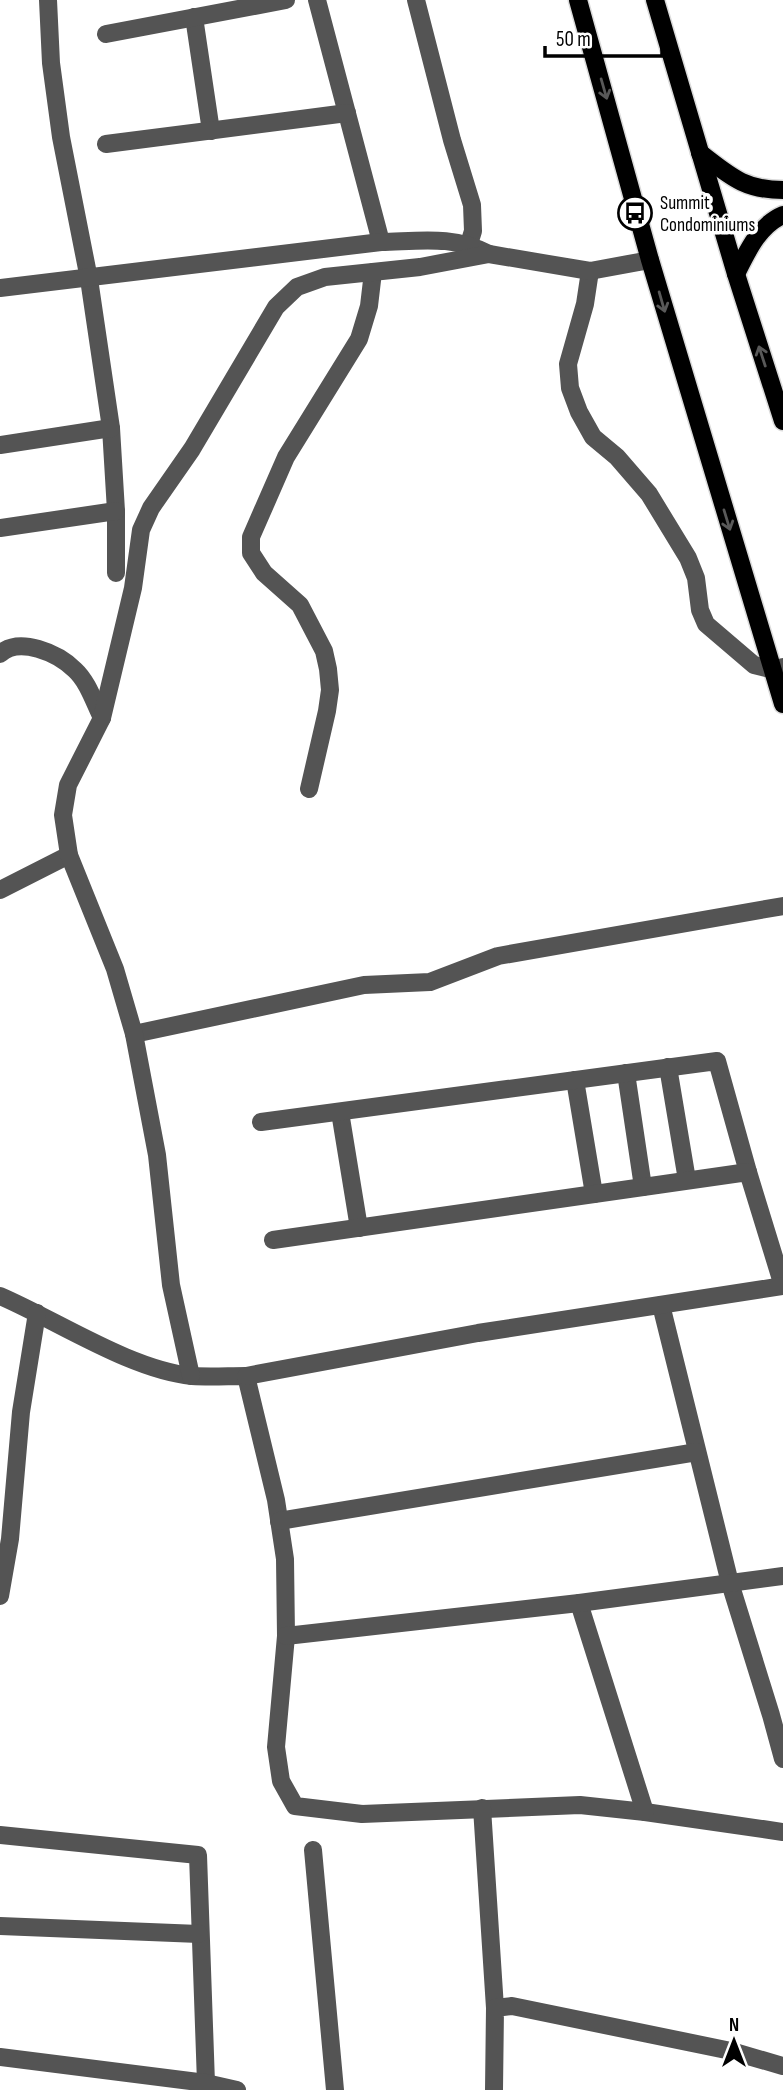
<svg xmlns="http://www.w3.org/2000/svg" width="783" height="2090" viewBox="0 0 783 2090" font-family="'Sofia Sans Condensed',sans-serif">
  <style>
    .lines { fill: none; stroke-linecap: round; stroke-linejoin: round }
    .major-casing { stroke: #dbdbdb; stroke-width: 21 }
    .minor { stroke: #545454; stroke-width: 18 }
    .major { stroke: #000; stroke-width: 18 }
    .oneway { stroke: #595959 }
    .labels { text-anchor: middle; stroke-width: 7; stroke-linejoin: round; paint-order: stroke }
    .poi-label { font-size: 19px; fill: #000; stroke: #fff; text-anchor: start }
  </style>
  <rect width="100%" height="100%" fill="#fff"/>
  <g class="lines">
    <g class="major-casing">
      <g id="major">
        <polyline points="578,0 650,260 783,704"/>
        <polyline points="655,0 736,274 783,421"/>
        <path d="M700 153C730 176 744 190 783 190"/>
        <path d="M736 274C747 252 759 225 783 215"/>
      </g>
    </g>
    <g class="minor">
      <polyline points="48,0 51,63 61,137 89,279 111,428 116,511 116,573"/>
      <polyline points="317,0 381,242"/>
      <polyline points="416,0 452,140 472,205 473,231 469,244"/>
      <polyline points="194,17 211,131"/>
      <polyline points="106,34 286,0"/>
      <polyline points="106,144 347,113"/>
      <polyline points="590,271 585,304 568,364 570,388 579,412 593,437 617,457 649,494 688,558 696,578 700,610 706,624 754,665 774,670 783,667"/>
      <path d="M0 288 381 242C421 241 453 235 489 254"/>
      <polyline points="0,445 111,428"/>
      <polyline points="0,528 116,511"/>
      <path d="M0 654C19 636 58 653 75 670 88 682 94 702 102 718"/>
      <polyline points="309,789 327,711 330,690 328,669 324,651 300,605 264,573 251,553 251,537 286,457 359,339 369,306 373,272"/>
      <polyline points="0,890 69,855"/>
      <polyline points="134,1034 364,985 430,982 498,956 783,906"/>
      <polyline points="668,1067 687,1180"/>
      <polyline points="626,1073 643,1187"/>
      <polyline points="575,1080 594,1194"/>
      <polyline points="340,1112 359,1228"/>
      <polyline points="261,1122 717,1061 748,1172"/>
      <polyline points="273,1240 748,1172 783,1286"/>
      <path d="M0 1296C58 1321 131 1370 192 1376 210 1377 228 1376 246 1376L276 1500 285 1559 286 1636 276 1747 281 1781 295 1806 362 1814 580 1805 645 1812 783 1832"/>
      <polyline points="661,1305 730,1583 771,1715 783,1759"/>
      <polyline points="191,1376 171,1285 157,1155 134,1034 115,969 69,855 63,815 68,785 102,718 133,588 141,530 151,508 192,449 276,307 297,287 325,277 420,267 489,254 590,271 650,260"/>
      <polyline points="246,1376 478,1333 783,1286"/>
      <polyline points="279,1521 697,1452"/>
      <polyline points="0,1596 10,1539 21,1412 37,1313"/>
      <polyline points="579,1603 645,1812"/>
      <polyline points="286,1636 579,1603 783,1576"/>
      <polyline points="482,1808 495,2008"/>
      <polyline points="0,1835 198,1855 206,2083"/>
      <polyline points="313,1850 335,2090"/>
      <polyline points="0,1926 199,1934"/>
      <polyline points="0,2057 206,2083 237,2090"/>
      <polyline points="494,2090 495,2008 512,2006 731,2051 783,2066"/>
    </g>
    <use href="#major" class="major"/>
  </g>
  <defs><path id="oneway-shaft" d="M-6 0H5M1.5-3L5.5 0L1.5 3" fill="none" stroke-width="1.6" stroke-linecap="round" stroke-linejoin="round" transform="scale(1.75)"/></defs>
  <g class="oneway">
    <use href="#oneway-shaft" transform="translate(604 89) rotate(74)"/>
    <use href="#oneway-shaft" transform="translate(662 302) rotate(74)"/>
    <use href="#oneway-shaft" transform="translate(762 356) rotate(-108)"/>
    <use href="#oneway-shaft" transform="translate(727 520) rotate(73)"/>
  </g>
  <defs>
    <g id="bus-ring" transform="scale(1.75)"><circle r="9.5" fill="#fff" stroke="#000" stroke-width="1.5"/><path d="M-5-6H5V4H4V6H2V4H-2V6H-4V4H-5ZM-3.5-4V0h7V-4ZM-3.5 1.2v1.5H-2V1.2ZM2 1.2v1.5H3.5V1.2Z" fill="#000"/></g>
  </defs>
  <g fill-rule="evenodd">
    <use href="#bus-ring" x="635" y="213"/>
  </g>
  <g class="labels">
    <g class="poi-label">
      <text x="660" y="209">Summit<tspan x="660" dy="22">Condominiums</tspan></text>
    </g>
  </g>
  <g transform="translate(734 2041)" stroke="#ffffff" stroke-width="5" paint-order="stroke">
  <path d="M0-5L12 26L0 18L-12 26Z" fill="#000000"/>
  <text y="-10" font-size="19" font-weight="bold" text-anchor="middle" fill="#000000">N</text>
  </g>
  <path d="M545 46v10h117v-10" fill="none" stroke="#000000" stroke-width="3.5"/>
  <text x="556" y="46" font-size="21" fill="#000000" stroke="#ffffff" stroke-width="5" paint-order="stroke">50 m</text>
</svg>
